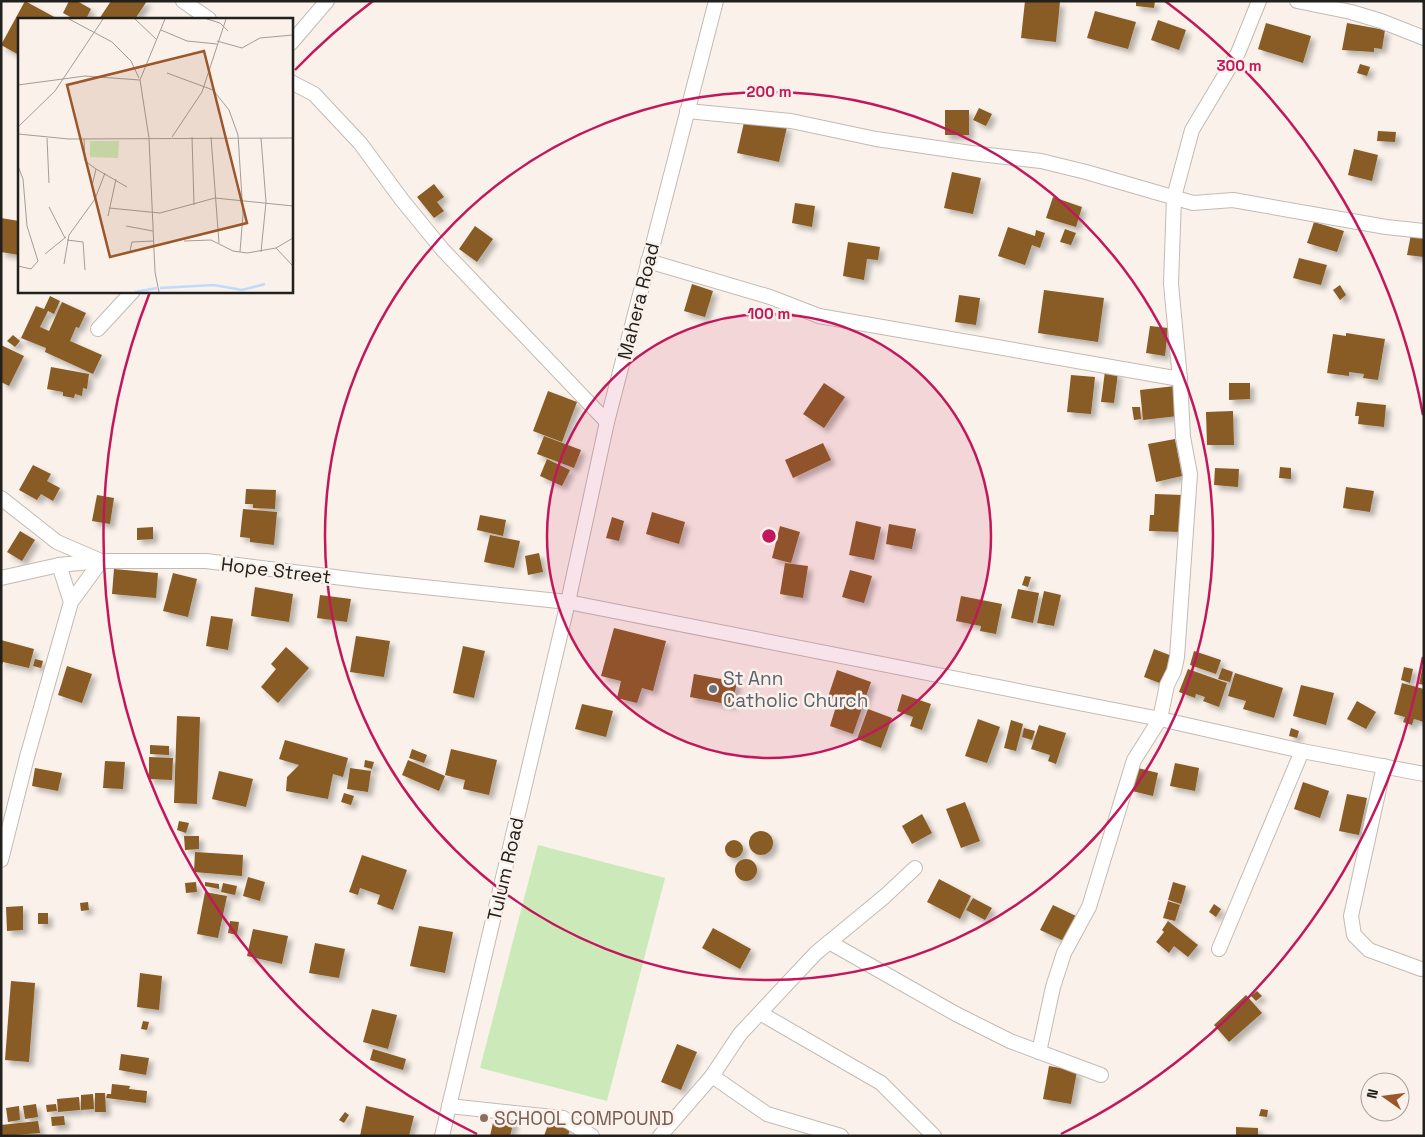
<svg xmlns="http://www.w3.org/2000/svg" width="1425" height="1137" viewBox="0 0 1425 1137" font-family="'Space Grotesk',sans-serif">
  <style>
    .green { fill: #cceab9 }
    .building { fill: #895c25; filter: url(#shadow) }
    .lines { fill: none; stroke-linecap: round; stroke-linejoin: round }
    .street-casing { stroke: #c2bbb4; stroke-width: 16 }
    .street { stroke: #fff; stroke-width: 14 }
    .ring { fill: none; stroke: #c2185b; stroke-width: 2.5 }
    .worship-dot { fill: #6b7280; stroke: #f9f1ea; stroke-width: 2 }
    .education-dot { fill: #8d6e63; stroke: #f9f1ea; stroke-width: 2 }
    .labels { text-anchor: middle; stroke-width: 5; stroke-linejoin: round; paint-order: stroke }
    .street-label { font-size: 19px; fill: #22201d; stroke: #f9f1ea }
    .worship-label { font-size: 19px; fill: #5b616d; stroke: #f9f1ea; text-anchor: start }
    .education-label { font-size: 19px; fill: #785e54; stroke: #f9f1ea; text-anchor: start }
    .inset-river { fill: none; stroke: #c0dafd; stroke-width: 2.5 }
    .inset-road { fill: none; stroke: #a39d98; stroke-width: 1 }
    .view { fill: #9b5729; fill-opacity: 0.15; stroke: #9b5729; stroke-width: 2.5 }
    .inset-edge { fill: none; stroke: #22201d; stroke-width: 2.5 }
    .centre { fill: #c2185b; stroke: #f9f1ea; stroke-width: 2.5 }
    .ring-label { font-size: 15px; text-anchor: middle; font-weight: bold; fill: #c2185b; stroke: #f9f1ea; stroke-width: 5; stroke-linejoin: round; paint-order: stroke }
  </style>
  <defs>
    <filter id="shadow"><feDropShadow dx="4.5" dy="4.5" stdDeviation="2.5" flood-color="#0004"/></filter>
  </defs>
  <rect width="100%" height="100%" fill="#f9f1ea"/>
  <polygon class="green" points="538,845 665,878 607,1101 480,1068"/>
  <g class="building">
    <polygon points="25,1 58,19 19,19 19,55 1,45"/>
    <polygon points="69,1 77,1 91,9 86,19 74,19 63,13"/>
    <polygon points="111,1 147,1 135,19 99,19"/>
    <polygon points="1025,1 1060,2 1056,42 1021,38"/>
    <polygon points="1136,1 1155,1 1154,8 1136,6"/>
    <polygon points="1095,11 1136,22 1128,49 1087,38"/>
    <polygon points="1158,20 1186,30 1179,50 1151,40"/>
    <polygon points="1266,23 1311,36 1303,63 1258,49"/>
    <polygon points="1347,23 1385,30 1382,49 1374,48 1374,52 1342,50"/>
    <polygon points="1360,64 1370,67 1367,76 1357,73"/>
    <polygon points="979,108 992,114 986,126 973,120"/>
    <rect x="945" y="110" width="24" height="25"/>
    <polygon points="745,118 787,127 779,162 737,153"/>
    <polygon points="1378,131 1396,132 1395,142 1377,141"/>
    <polygon points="1354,149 1378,155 1372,181 1348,175"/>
    <polygon points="952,172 981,178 973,214 944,208"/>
    <polygon points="434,184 444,197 437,202 444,211 434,218 417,197"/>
    <polygon points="1053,197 1082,207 1076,227 1046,218"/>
    <polygon points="795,203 815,206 812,227 792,223"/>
    <polygon points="1,218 19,221 19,255 1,252"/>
    <polygon points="1314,222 1344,231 1337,252 1307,243"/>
    <polygon points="475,226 493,239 477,262 459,249"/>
    <polygon points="1008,227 1035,236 1036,230 1045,233 1040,248 1032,245 1025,265 998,256"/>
    <polygon points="1065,229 1076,233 1071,245 1060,242"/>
    <polygon points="1411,234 1424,237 1424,257 1407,255"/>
    <polygon points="848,242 880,247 878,260 867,259 864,280 843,276"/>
    <polygon points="1299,258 1327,265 1321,285 1293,278"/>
    <polygon points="692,284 713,291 705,317 684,311"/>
    <polygon points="1340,285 1346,295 1340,300 1333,290"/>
    <polygon points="1044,290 1104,298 1098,342 1038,333"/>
    <polygon points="959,295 980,298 976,325 955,322"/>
    <polygon points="50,296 60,301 54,314 48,311 40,327 49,331 62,302 86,313 79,328 76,327 70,341 102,355 93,374 45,352 46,348 21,338 36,306 44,309"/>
    <polygon points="1150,326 1168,328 1165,356 1146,353"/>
    <polygon points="1346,333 1385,339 1378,380 1363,378 1364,374 1349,372 1349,376 1327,373 1333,334 1346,336"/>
    <polygon points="13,335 20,341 15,347 7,341"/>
    <polygon points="1,345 24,356 9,386 1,382"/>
    <polygon points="51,367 89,374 87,389 83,388 82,396 75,394 74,398 63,396 63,392 47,389"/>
    <polygon points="1105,371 1118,373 1114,403 1101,402"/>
    <polygon points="1071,375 1095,377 1091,414 1067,412"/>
    <polygon points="824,383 845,397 824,428 803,414"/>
    <polygon points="1229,383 1250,383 1250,399 1229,400"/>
    <polygon points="1175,386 1178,416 1143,420 1140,390"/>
    <polygon points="548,391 577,402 562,442 533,431"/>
    <polygon points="1357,402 1386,405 1384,427 1358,424 1359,416 1355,416"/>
    <polygon points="1132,407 1140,407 1141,419 1134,420"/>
    <polygon points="1233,411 1234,445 1207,445 1206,412"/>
    <polygon points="544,436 581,450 574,468 537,454"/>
    <polygon points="1175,439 1182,476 1156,482 1148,444"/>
    <polygon points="823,443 831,460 793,478 785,460"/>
    <polygon points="547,459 570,470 562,486 540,476"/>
    <polygon points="33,465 51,474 47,481 60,488 53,501 41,494 37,500 19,490"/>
    <polygon points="1280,467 1291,468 1291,479 1279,478"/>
    <polygon points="1215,468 1239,469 1238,487 1214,485"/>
    <polygon points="1346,487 1374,491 1370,512 1343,508"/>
    <polygon points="246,489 276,490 275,509 253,508 253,504 245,504"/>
    <polygon points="1155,494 1182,495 1180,532 1149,531 1150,515 1154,515"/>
    <polygon points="97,495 114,498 110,524 92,521"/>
    <polygon points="243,509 277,512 274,545 250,542 250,538 240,537"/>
    <polygon points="652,512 685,522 679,544 646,534"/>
    <polygon points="480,515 506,520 503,536 477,530"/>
    <polygon points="612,517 624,521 619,541 606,538"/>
    <polygon points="856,521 881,527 874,560 849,555"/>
    <polygon points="889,524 916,529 912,549 886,544"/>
    <polygon points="780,526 800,532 791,563 772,558"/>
    <polygon points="153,527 153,539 137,540 137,528"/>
    <polygon points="20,531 35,540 22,561 7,552"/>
    <polygon points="490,535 520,541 514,568 484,562"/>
    <polygon points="539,553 543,572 528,575 525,556"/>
    <polygon points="785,563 808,566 803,598 780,594"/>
    <polygon points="114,569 158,573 156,598 112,594"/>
    <polygon points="850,570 872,576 864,603 842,597"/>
    <polygon points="173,573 197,579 188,617 163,611"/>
    <polygon points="1025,576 1031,577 1028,587 1022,585"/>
    <polygon points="255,587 293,594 289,622 251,616"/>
    <polygon points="1018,589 1039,593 1033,623 1011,618"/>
    <polygon points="1044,591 1061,595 1054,626 1037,623"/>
    <polygon points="320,595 351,599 347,622 317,618"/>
    <polygon points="961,596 1002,604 996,634 980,631 981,626 956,621"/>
    <polygon points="211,616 233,619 228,650 206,646"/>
    <polygon points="614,628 666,641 653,691 642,688 637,703 617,698 621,681 601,676"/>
    <polygon points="356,636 390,641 384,677 350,672"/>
    <polygon points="1,640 34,649 29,668 3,662 1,667"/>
    <polygon points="463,646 485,651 474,698 453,693"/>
    <polygon points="286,647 309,668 278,703 261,687 276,669 271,664"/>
    <polygon points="1154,649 1172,656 1162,684 1144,677"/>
    <polygon points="1194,651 1221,660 1216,674 1190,665"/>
    <polygon points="35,659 43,661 41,668 33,666"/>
    <polygon points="1423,665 1424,665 1424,685 1419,684"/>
    <polygon points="67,666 92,674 82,703 58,695"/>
    <polygon points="1404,667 1413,669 1410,683 1401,680"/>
    <polygon points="1222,668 1233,672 1230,682 1218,679"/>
    <polygon points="1188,669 1227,683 1219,707 1203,701 1205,697 1196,694 1195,698 1179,692"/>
    <polygon points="837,670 871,682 853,734 830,726 838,700 828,697"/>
    <polygon points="1235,673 1283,688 1274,718 1243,709 1246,701 1228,696"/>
    <polygon points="694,674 737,682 732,705 690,697"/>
    <polygon points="1402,683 1424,689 1424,722 1414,719 1412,725 1403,722 1405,717 1394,714"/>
    <polygon points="1301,685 1334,693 1326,725 1293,716"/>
    <polygon points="902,694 931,704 922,730 910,726 913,717 897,711"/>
    <polygon points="1357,701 1376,712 1366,729 1347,719"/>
    <polygon points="582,704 613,711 606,737 575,729"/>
    <polygon points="868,709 892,718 881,748 857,739"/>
    <polygon points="177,716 200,717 197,804 174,803"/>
    <polygon points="978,719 1000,727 987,763 965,756"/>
    <polygon points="1011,720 1023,724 1016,751 1004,748"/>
    <polygon points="1039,725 1066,733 1056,764 1048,761 1050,755 1031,749"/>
    <polygon points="1024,728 1035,731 1032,740 1022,737"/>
    <polygon points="1291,728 1299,731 1297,738 1289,736"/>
    <polygon points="285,740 348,758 343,777 333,774 328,799 286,791 287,777 299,765 279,759"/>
    <polygon points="150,745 169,746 169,755 150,754"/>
    <polygon points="412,749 427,755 424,763 409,758"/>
    <polygon points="451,749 497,760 489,795 463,789 465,780 445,775"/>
    <polygon points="149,757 173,758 172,780 149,779"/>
    <polygon points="365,760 374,762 372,769 364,767"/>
    <polygon points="408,760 445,776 439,791 402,775"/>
    <polygon points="105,761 125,762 123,789 103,788"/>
    <polygon points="1175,763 1199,768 1195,791 1170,786"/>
    <polygon points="35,768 62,773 58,791 32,786"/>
    <polygon points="350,768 371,771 368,792 347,789"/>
    <polygon points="1138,768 1158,773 1153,796 1132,791"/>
    <polygon points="219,771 253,779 246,807 212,799"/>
    <polygon points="1303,782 1329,791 1320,818 1294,809"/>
    <polygon points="344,793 354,796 351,805 341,802"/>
    <polygon points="1347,794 1367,798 1359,835 1339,831"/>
    <polygon points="965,802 980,841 961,848 946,809"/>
    <polygon points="922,814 932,833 912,844 902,826"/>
    <polygon points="179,821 189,823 186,833 177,830"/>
    <circle cx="761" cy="843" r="12"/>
    <polygon points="184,836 199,836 199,849 185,850"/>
    <circle cx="734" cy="849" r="9"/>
    <polygon points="195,852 243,855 242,876 194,872"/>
    <polygon points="362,855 407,870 393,910 377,904 380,895 360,888 358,895 349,892"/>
    <circle cx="746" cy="870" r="11"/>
    <polygon points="248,877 265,882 260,901 243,896"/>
    <polygon points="939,879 971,896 960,919 927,902"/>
    <polygon points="196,882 197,892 186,893 185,883"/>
    <polygon points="205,882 219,884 219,889 205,886"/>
    <polygon points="1173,882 1186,886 1181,904 1168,900"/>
    <polygon points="223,883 237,886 235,895 221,892"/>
    <polygon points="205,892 227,896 218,938 197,934"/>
    <polygon points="973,898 992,908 985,920 966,910"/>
    <polygon points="1168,901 1180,905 1175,921 1163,918"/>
    <polygon points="88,902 89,910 81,911 80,903"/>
    <polygon points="1214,904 1221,909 1216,917 1209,912"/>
    <polygon points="1053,905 1076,916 1064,941 1040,930"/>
    <polygon points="23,906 23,930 7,931 6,907"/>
    <rect x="38" y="913" width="10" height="11"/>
    <polygon points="230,921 239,922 237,935 228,933"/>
    <polygon points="1168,921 1198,945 1188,957 1174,946 1169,953 1156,942 1164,932 1162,930"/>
    <polygon points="419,926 453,932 445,973 410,966"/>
    <polygon points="713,928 751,949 740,969 702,948"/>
    <polygon points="253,929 288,936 282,964 247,956"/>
    <polygon points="315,943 345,949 339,978 309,973"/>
    <polygon points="140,973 162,976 159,1010 137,1007"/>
    <polygon points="11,981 35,983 29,1062 5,1060"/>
    <polygon points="1257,991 1262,996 1256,1001 1251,996"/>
    <polygon points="1246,995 1262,1013 1229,1042 1214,1025"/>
    <polygon points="372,1009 397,1015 388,1049 363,1042"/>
    <polygon points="143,1021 149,1022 147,1030 141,1029"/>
    <polygon points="677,1044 697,1052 681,1090 661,1082"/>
    <polygon points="373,1049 406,1059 403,1070 370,1060"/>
    <polygon points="121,1054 149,1058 146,1075 119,1070"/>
    <polygon points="1049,1066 1077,1071 1071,1104 1043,1099"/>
    <polygon points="112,1084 130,1086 129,1089 147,1091 146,1103 106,1098 107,1094 111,1094"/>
    <polygon points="95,1093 105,1093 106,1112 95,1112"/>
    <polygon points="93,1094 94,1109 81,1110 81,1095"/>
    <polygon points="79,1097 80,1110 58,1112 57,1099"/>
    <polygon points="36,1104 38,1117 25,1119 23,1106"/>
    <polygon points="56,1104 57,1111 47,1112 46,1105"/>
    <polygon points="497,1105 516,1113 510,1136 490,1136"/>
    <polygon points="19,1106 20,1120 8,1122 6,1108"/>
    <polygon points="366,1106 414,1116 409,1136 360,1136"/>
    <polygon points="1261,1109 1268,1110 1267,1117 1259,1116"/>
    <polygon points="345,1112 349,1115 344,1123 339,1120"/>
    <polygon points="64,1116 65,1125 52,1126 51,1117"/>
    <polygon points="38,1121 40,1133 1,1136 1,1125"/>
    <polygon points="549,1122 570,1129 568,1136 544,1136"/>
    <polygon points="1236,1127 1258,1128 1258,1136 1236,1136"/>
  </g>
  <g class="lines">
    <g class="street-casing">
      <g id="street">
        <polyline points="183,1 209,19"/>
        <polyline points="1297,1 1351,12 1381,21 1424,38"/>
        <polyline points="291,43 327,1"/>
        <polyline points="291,82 314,94 360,143 402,200 442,249 607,422"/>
        <polyline points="687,111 791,121 876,139 971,153 1041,161 1086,172 1193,203 1233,200 1386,227 1424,231"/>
        <polyline points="648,261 770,297 819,316 1180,379"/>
        <polyline points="98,329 133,291"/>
        <polyline points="1,498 57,542 101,561 206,561 367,581 568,602 1160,719 1302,751 1424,774"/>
        <polyline points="59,565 71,602"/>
        <polyline points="1,578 59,565 100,561"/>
        <polyline points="1384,766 1351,916 1354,935 1369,950 1421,969"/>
        <polyline points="1,860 27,757 71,602 101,561"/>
        <polyline points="829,942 956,1014 1010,1041 1101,1075"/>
        <polyline points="1219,949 1302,751"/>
        <polyline points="760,1013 881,1083 934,1136"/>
        <polyline points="1039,1052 1053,987 1064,953 1089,907 1134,760 1160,719 1167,685 1174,671 1177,657 1190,474 1183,437 1180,379 1171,284 1174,197 1192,130 1238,53 1259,1"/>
        <polyline points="712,1076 740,1034 816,953 884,897 915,868"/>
        <polyline points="449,1106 563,1118 592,1136"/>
        <polyline points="442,1136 568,602 607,422 716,1"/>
        <polyline points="660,1136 712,1076 767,1114 841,1136"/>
      </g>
    </g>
    <use href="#street" class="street"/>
  </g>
  <circle cx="769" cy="536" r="222" fill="#c2185b" fill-opacity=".12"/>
  <g class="ring">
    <circle cx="769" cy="536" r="222"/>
    <circle cx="769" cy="536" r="444"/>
    <path d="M1423 657A665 665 0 0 1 1061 1134M477 1134A665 665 0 0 1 150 292M295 70A665 665 0 0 1 373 1M1165 1A665 665 0 0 1 1423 415"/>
  </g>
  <circle class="worship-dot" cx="713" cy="689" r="5"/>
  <circle class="education-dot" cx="484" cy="1118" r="5"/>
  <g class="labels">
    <g class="street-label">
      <text transform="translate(638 301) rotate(-76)" y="7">Mahera Road</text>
      <text transform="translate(276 570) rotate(7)" y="7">Hope Street</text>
      <text transform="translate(505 869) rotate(-77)" y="7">Tulum Road</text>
    </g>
    <g class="worship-label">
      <text x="723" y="685">St Ann<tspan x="723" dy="22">Catholic Church</tspan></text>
    </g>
    <g class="education-label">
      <text x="494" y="1125">SCHOOL COMPOUND</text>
    </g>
  </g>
  <g transform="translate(18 18)">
    <rect width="275" height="275" fill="#f9f1ea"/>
    <path d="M72 123H101L100 140 72 139Z" fill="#cceab9"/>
    <path class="inset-river" d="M142 270 196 267 224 272 247 266M117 274 139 270"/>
    <path class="inset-road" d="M51 1 94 24 113 43 121 60M117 1 138 21M189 1 202 5 210 13M143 12 169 23 199 26M199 23 224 30 242 20 275 17M149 55 195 72 211 92 220 117 225 196 222 234M0 67 67 58 122 62M0 109 37 73 85 1M0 116 51 121 275 120M154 119 184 74 208 1M174 119 176 187M193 119 201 225M29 120 31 165M0 148 5 161 9 208 20 243 13 251 0 248M78 151 109 169M77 181 87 155M31 189 47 220M91 190 142 195 197 180 275 188M90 198 98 161M108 208 135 213M49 222 65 224 67 252M166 223 193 222 215 233 229 235 258 230 275 220M258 230 275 248M112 233 114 224 135 223M243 234 248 184 243 120M27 236 48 219M46 246 51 217 77 181 74 168 78 151 67 143 66 121M141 274 137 254 131 120 122 62 147 1"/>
    <path class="view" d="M186 33 229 205 92 239 49 67Z"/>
    <rect width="275" height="275" class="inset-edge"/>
  </g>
  <circle cx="769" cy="536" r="8" class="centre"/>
  <g class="ring-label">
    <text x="1239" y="71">300 m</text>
    <text x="769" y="97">200 m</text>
    <text x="769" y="319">100 m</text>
  </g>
  <rect width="1425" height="1137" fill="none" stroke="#22201d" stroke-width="5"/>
  <g transform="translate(1385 1097) rotate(284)"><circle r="24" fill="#f9f1ea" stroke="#a39d98"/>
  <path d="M0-4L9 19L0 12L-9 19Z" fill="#9b5729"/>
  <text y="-8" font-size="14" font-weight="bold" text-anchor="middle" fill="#22201d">N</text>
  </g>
</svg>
